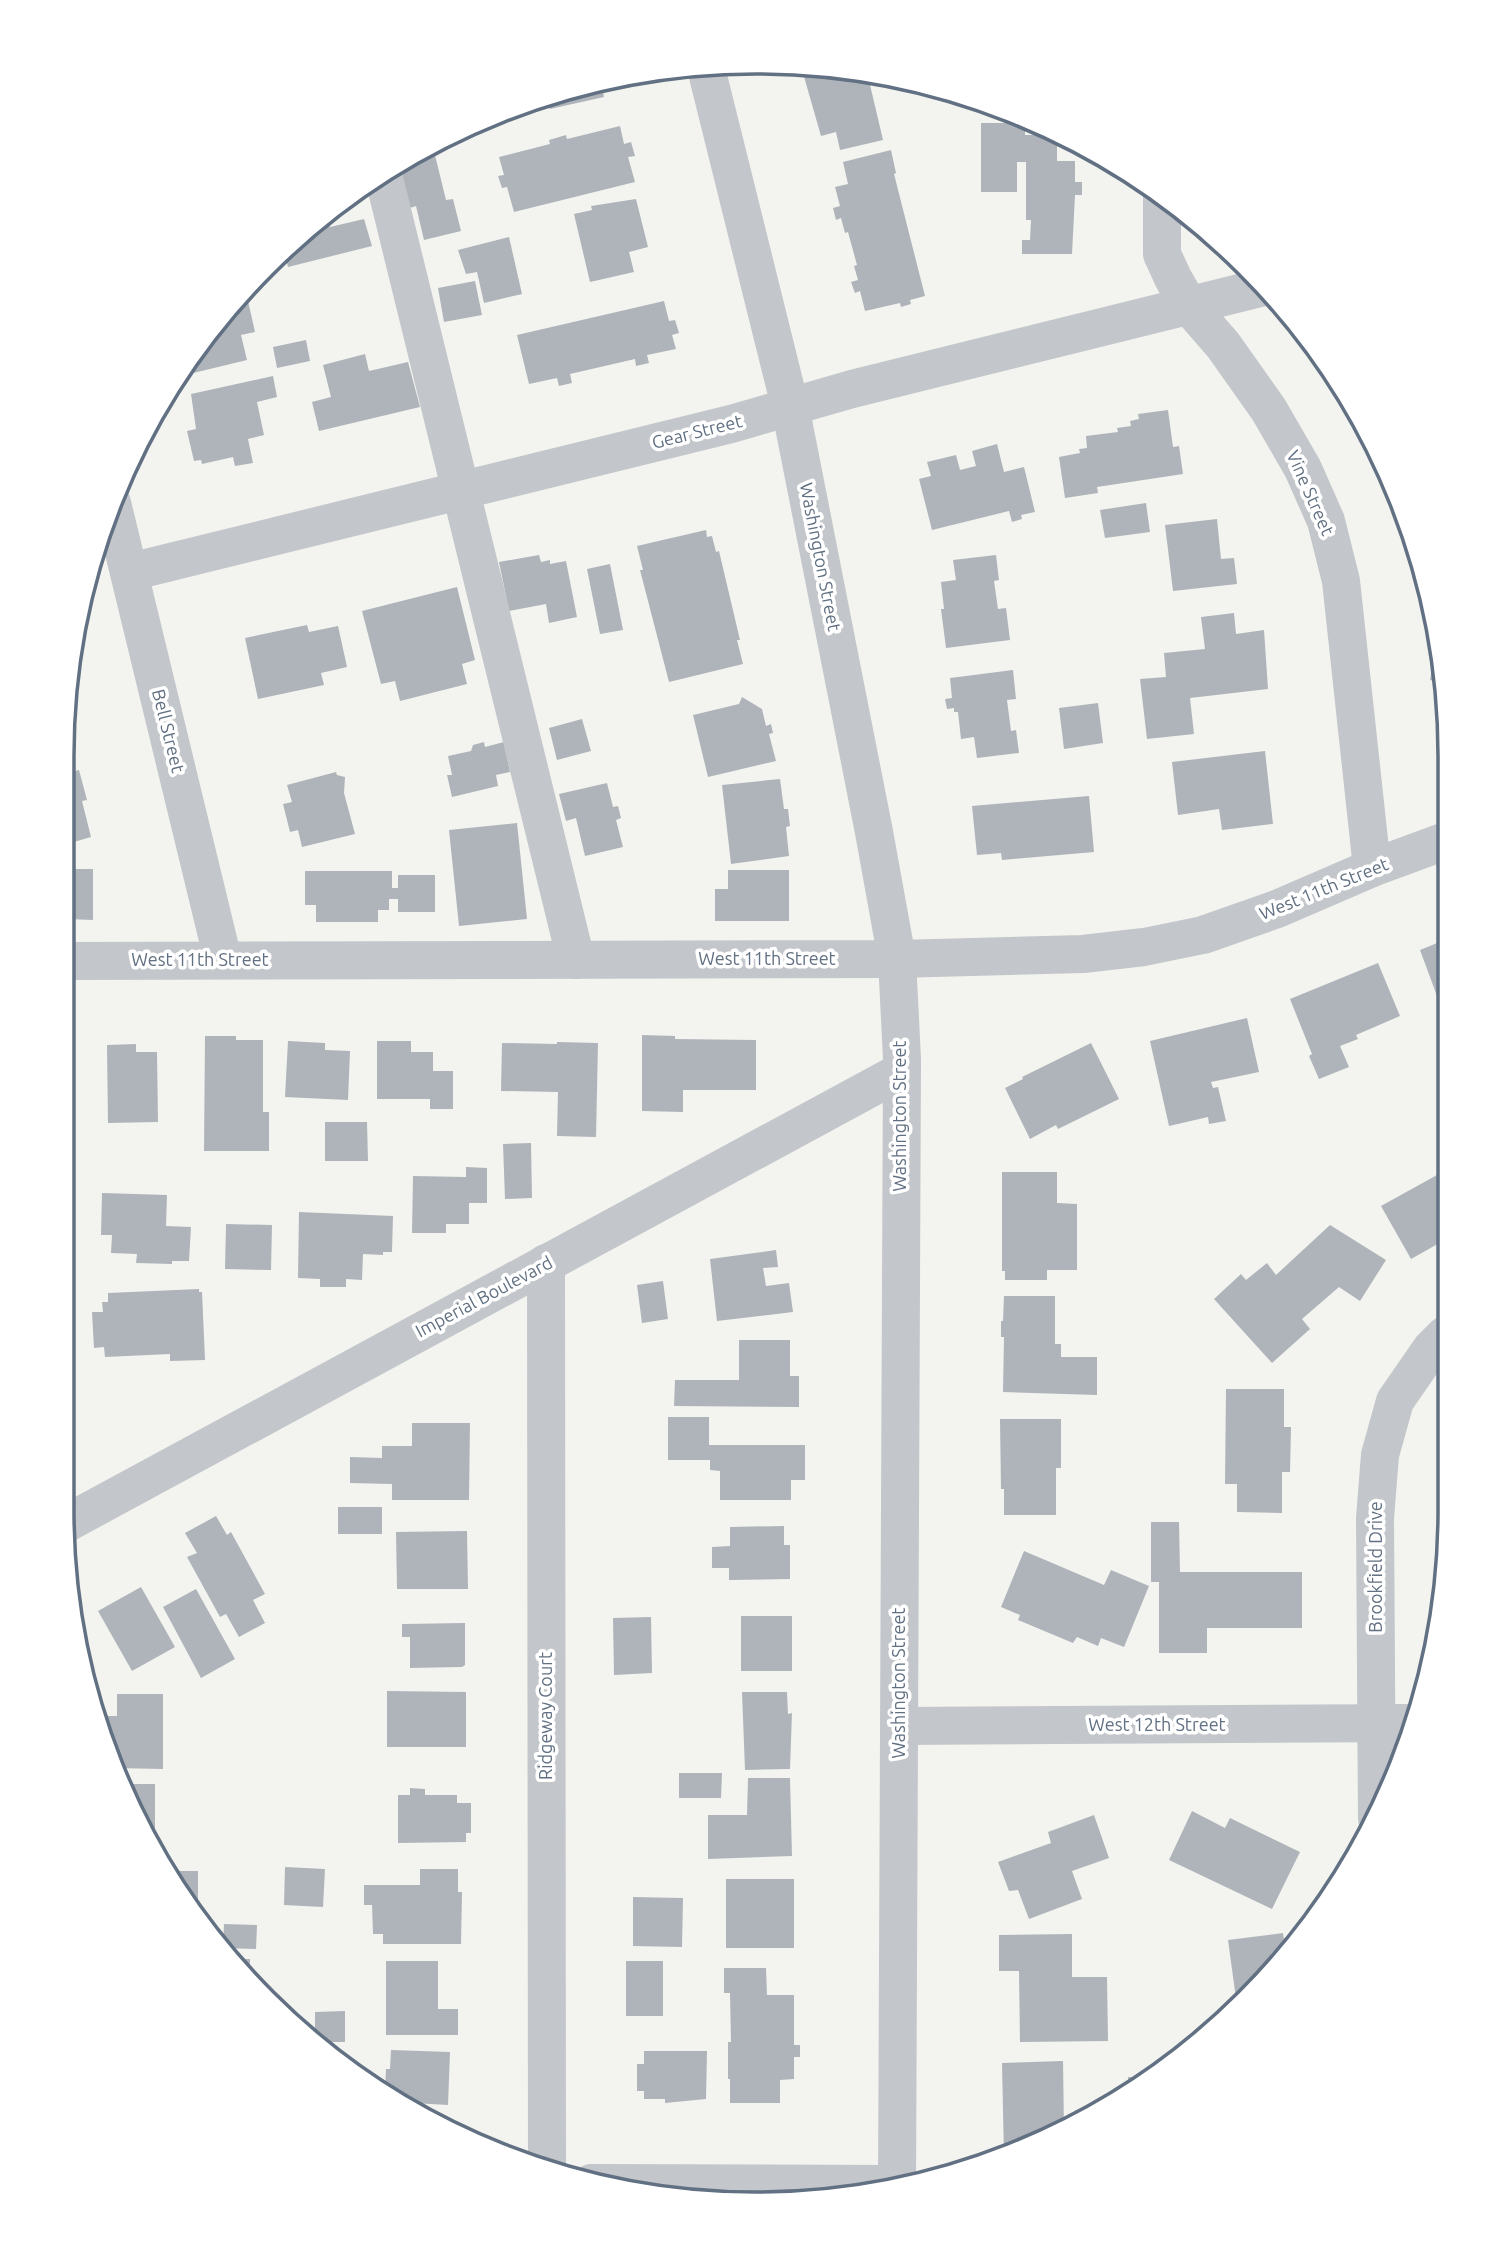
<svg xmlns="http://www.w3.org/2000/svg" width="1511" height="2266" viewBox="0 0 1511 2266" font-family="Ubuntu,sans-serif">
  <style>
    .building { fill: #aeb4ba }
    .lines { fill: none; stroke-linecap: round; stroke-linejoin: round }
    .minor { stroke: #c3c6ca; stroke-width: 38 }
    .labels { text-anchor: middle; stroke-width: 7; stroke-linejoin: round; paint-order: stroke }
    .street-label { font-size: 18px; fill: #617082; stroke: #fff }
    .rim { fill: none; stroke: #617082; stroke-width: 3.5 }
  </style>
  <rect width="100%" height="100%" fill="#f3f4ef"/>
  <g class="building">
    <polygon points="801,66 847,67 867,72 883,140 840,150 836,132 821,136"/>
    <polygon points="601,81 604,97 550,109 547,96 576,85"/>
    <polygon points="981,123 1025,123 1025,135 1057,135 1057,161 1075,161 1075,182 1082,182 1082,195 1075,195 1072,254 1022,254 1022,240 1030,240 1031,220 1026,220 1026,162 1017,162 1017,192 981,192"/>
    <polygon points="620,126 624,144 631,142 635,156 628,157 635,182 514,212 507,187 502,188 498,176 504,175 499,157 550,144 549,140 566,135 567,139"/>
    <polygon points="432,143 446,200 453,199 461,231 424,240 416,206 407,209 396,165"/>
    <polygon points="891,150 896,173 894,174 925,296 910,300 911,304 901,307 900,303 865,311 860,291 855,293 851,282 858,280 854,266 857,265 848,232 845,233 841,218 836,220 833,208 840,206 835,187 848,184 843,162"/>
    <polygon points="636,199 648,247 629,252 634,272 590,282 574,214 592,210 591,206"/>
    <polygon points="326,211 330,227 364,219 372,246 288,267 284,251"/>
    <polygon points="509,237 522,294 484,303 477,272 466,274 458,250"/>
    <polygon points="475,281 482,315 444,322 438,288"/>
    <polygon points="248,301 255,332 241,335 247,360 185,375 184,372 229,305"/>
    <polygon points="664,301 669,321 675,320 679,333 672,335 676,349 647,355 649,363 636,366 635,359 570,374 572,383 559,386 557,378 529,384 517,335"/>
    <polygon points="306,340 310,361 277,368 273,347"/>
    <polygon points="365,354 369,371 408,362 420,407 319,431 312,402 331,397 323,365"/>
    <polygon points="273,376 277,397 257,402 264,435 248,439 253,463 235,466 233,457 202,464 201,460 194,461 187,431 196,429 191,394"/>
    <polygon points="1168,410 1173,447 1179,446 1183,474 1097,487 1098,493 1065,498 1059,457 1080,453 1079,449 1087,448 1086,436 1118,432 1117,428 1131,426 1130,421 1139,419 1138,414"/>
    <polygon points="1371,437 1378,449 1383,462 1372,463"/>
    <polygon points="997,444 1004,472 1024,467 1035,512 1021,515 1022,519 1012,522 1009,511 932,530 919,479 931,476 927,462 956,455 960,470 976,466 972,451"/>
    <polygon points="1146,503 1150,532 1105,538 1100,510"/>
    <polygon points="1217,519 1221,559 1234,558 1237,584 1173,591 1165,525"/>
    <polygon points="706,530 707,537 712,536 716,552 719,551 740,640 737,640 743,664 669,682 640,570 643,570 637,546"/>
    <polygon points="539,555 541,562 550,560 550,564 566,561 577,617 549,623 546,604 509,611 499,562"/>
    <polygon points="996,555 999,580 994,581 998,609 1006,608 1010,640 946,648 941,609 944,609 941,582 956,580 953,560"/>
    <polygon points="610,564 623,630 600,634 587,569"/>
    <polygon points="457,587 475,660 462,664 467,684 400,701 395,681 381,684 362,611"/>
    <polygon points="1234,613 1236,634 1264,630 1268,689 1190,698 1194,734 1147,739 1140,679 1166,677 1164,653 1205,649 1201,617"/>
    <polygon points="307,625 309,632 338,626 347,667 321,673 324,685 258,699 245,638"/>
    <polygon points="1437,642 1443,680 1444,683 1430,680"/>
    <polygon points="1013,670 1016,699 1007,700 1011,731 1016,730 1019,753 977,758 974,737 961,739 958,712 954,712 954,708 947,709 945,699 952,698 950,678"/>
    <polygon points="742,697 762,709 766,726 771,724 773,733 769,734 776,761 708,777 693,715 739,704"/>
    <polygon points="1098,703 1103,743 1064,749 1059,708"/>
    <polygon points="582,719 591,751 557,760 549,728"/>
    <polygon points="484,742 485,747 504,742 510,772 496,775 498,786 452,797 447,775 452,775 448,756 471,751 473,745"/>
    <polygon points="1265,751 1273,824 1222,830 1219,809 1178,815 1172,762"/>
    <polygon points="79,770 87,800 82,801 91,837 67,844 67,773"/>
    <polygon points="336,772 337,775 345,777 344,793 355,834 302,847 298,830 290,832 283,804 292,802 287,785"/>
    <polygon points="780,779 784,809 788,809 790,826 786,827 789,856 731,864 722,785"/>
    <polygon points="607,783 613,807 618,806 621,818 616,820 623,847 585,856 576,818 566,821 559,794"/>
    <polygon points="1089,796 1094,852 1002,860 1001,853 977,855 972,806"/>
    <polygon points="517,823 527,919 459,926 449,830"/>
    <polygon points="67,869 93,869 93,920 67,919"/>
    <polygon points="728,870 789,870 789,921 715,921 715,889 728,889"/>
    <polygon points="305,871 392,871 392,888 398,888 398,875 435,875 435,912 398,912 398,899 389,899 389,910 378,910 378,922 316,922 316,905 305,905"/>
    <polygon points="1447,939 1447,1023 1420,950"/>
    <polygon points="1378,963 1400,1016 1356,1035 1358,1039 1340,1046 1349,1067 1319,1079 1309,1056 1312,1054 1290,999"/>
    <polygon points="1247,1018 1259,1072 1211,1082 1213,1088 1218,1087 1226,1121 1209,1124 1208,1117 1169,1126 1150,1041"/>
    <polygon points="642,1035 675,1036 675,1039 756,1040 756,1090 683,1090 683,1112 642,1111"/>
    <polygon points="205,1036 236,1036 236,1040 263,1040 263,1112 269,1112 269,1151 204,1151"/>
    <polygon points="288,1041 325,1043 325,1050 350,1051 348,1100 285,1097"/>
    <polygon points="377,1041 411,1041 411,1052 433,1052 433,1071 453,1071 453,1109 430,1109 430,1099 377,1099"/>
    <polygon points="557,1042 598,1043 596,1137 557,1136 558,1092 501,1091 502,1043 557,1044"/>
    <polygon points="1091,1043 1119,1099 1058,1129 1056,1125 1030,1139 1005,1088 1023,1079 1022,1077"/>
    <polygon points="136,1044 136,1052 157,1052 158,1122 108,1123 107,1045"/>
    <polygon points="325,1122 367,1122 368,1161 325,1161"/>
    <polygon points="531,1143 532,1198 505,1199 503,1144"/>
    <polygon points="466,1167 487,1168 487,1203 469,1203 469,1224 446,1224 446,1233 412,1233 413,1176 466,1177"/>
    <polygon points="1446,1170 1446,1246 1443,1241 1411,1259 1381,1206"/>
    <polygon points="1002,1172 1057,1172 1057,1203 1077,1204 1077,1270 1047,1270 1047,1280 1005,1280 1005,1271 1002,1271"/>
    <polygon points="102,1193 167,1195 166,1226 191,1227 189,1261 172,1261 172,1264 136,1263 137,1254 111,1253 112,1235 101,1235"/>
    <polygon points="299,1212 393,1216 392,1252 383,1252 383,1255 363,1254 362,1280 346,1279 346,1287 320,1287 320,1279 298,1278"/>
    <polygon points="226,1224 272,1225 271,1270 225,1269"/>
    <polygon points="1330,1225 1386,1260 1360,1301 1339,1287 1302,1319 1310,1329 1272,1363 1214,1299 1241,1274 1246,1280 1267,1263 1276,1275"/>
    <polygon points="776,1250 778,1267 763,1268 766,1286 789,1283 793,1312 717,1321 710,1259"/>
    <polygon points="663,1281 668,1319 642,1323 637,1285"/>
    <polygon points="199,1289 199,1292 202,1292 205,1360 170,1361 170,1354 105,1357 104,1347 94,1348 92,1312 103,1312 102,1302 108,1302 108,1293"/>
    <polygon points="1004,1296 1055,1296 1055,1344 1061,1344 1061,1357 1097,1357 1097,1395 1003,1392 1004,1337 1001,1337 1001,1321 1003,1321"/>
    <polygon points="739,1340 790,1340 790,1376 799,1376 799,1407 674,1406 675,1380 739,1380"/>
    <polygon points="1226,1389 1284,1389 1284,1427 1291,1427 1290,1472 1282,1472 1282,1513 1237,1512 1237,1484 1225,1484"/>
    <polygon points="668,1417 709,1417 709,1445 805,1445 805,1480 791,1480 791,1500 720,1500 720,1471 710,1470 710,1460 668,1460"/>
    <polygon points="1000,1419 1061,1419 1061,1468 1056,1468 1056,1515 1004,1515 1004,1489 1001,1489"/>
    <polygon points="412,1423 470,1423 469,1500 392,1500 392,1484 350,1483 350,1457 382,1458 382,1446 412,1446"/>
    <rect x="338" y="1507" width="44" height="27"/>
    <polygon points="216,1516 227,1535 231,1532 265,1594 253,1600 265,1623 239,1637 226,1614 220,1617 187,1557 197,1553 185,1533"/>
    <polygon points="1151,1522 1179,1522 1180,1572 1302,1572 1302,1628 1207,1628 1207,1653 1159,1653 1159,1582 1151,1582"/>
    <polygon points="784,1526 784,1545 790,1545 790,1579 729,1580 729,1568 712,1568 712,1547 730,1546 730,1527"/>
    <polygon points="467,1531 468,1589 397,1589 396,1532"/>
    <polygon points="1024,1551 1104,1585 1111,1570 1149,1586 1124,1647 1101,1638 1098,1646 1077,1637 1073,1643 1018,1620 1020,1615 1001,1607"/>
    <polygon points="141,1587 175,1647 132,1671 98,1611"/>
    <polygon points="196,1589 235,1659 201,1678 163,1607"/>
    <rect x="741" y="1616" width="51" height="55"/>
    <polygon points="651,1617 652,1673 614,1675 613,1618"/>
    <polygon points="465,1623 465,1665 462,1667 410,1668 410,1637 402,1637 402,1624"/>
    <polygon points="387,1691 466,1692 466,1747 387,1747"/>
    <polygon points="742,1692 787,1692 788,1714 792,1713 790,1769 745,1770"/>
    <polygon points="117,1694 163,1694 163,1769 115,1768 98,1733 94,1716 117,1716"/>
    <polygon points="679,1773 722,1773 721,1798 679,1798"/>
    <polygon points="748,1778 790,1778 792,1856 708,1859 708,1815 747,1815"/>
    <polygon points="123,1784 155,1784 155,1849"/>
    <polygon points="410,1788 425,1789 425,1795 457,1795 457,1803 471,1803 471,1833 466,1833 466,1842 398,1843 398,1795 410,1795"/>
    <polygon points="1192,1811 1225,1828 1230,1818 1300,1852 1272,1909 1169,1860"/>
    <polygon points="1094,1815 1109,1858 1072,1871 1082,1899 1029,1919 1018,1890 1009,1891 998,1862 1051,1843 1048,1832"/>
    <polygon points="285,1867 325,1869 323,1907 284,1905"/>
    <polygon points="420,1869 458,1869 458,1892 462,1892 461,1944 383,1944 383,1934 373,1934 372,1905 364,1905 364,1885 420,1885"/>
    <polygon points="166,1871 198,1871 198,1921 178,1897"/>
    <rect x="726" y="1879" width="68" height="69"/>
    <polygon points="633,1897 683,1898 682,1947 633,1946"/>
    <polygon points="224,1924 257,1925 256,1949 223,1948"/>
    <polygon points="1283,1933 1286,1955 1277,1969 1237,2006 1228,1940"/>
    <polygon points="1072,1934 1072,1977 1107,1977 1108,2041 1020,2042 1019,1971 999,1971 999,1935"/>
    <polygon points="226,1959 250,1959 250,1983 234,1969"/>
    <polygon points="386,1961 438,1961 438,2009 458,2009 458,2035 386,2035"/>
    <rect x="626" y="1961" width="37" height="55"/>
    <polygon points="724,1968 766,1968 767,1995 794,1995 794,2045 800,2045 800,2057 794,2057 794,2079 780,2080 780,2103 730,2103 730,2079 728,2079 728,2042 731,2042 730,1993 724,1993"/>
    <polygon points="345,2011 345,2042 315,2042 315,2012"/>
    <polygon points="391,2050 450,2052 448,2105 413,2103 413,2107 385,2091 386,2069 390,2069"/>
    <polygon points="644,2051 707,2051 706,2099 665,2103 665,2099 644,2099 644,2091 637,2091 637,2064 644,2064"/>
    <polygon points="1063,2061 1064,2131 1021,2152 1004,2157 1002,2063"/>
    <polygon points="1128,2077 1143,2077 1143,2085 1128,2095"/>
  </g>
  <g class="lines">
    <g class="minor">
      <polyline points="705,64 790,406 874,832 897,959 902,1059 897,2190"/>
      <polyline points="383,174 576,960"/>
      <polyline points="1162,197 1162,254 1173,278 1189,306 1223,345 1269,410 1303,469 1326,521 1341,581 1372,868"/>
      <polyline points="112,503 223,960"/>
      <polyline points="130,572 731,424 852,389 1264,287"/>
      <polyline points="67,961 897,959 1083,954 1144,947 1203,935 1277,909 1372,868 1448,840"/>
      <polyline points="546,1263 547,2169"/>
      <polyline points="67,1523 902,1071"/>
      <polyline points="899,1726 1415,1723"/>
      <polyline points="1377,1819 1375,1518 1380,1455 1395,1401 1431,1349 1445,1335"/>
      <polyline points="591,2183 897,2184"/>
    </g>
  </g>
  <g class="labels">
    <g class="street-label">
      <text transform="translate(697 432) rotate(-14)" y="6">Gear Street</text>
      <text transform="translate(1310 493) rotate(66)" y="6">Vine Street</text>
      <text transform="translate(820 557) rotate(79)" y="6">Washington Street</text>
      <text transform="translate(168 731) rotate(76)" y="6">Bell Street</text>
      <text transform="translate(1324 889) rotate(-22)" y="6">West 11th Street</text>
      <text x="767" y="965">West 11th Street</text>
      <text x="200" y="966">West 11th Street</text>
      <text transform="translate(900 1116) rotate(-90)" y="6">Washington Street</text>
      <text transform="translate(484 1297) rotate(-28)" y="6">Imperial Boulevard</text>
      <text transform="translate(1376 1567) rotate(-90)" y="6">Brookfield Drive</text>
      <text transform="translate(899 1683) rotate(-90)" y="6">Washington Street</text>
      <text transform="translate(546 1716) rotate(-90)" y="6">Ridgeway Court</text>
      <text x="1157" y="1731">West 12th Street</text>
    </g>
  </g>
  <path d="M0 0H1511V2266H0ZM756 74H756A682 682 0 0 1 1438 756V1510A682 682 0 0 1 756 2192H756A682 682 0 0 1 74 1510V756A682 682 0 0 1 756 74Z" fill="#fff" fill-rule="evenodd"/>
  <path class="rim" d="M756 74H756A682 682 0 0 1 1438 756V1510A682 682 0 0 1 756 2192H756A682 682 0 0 1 74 1510V756A682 682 0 0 1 756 74Z"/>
</svg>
